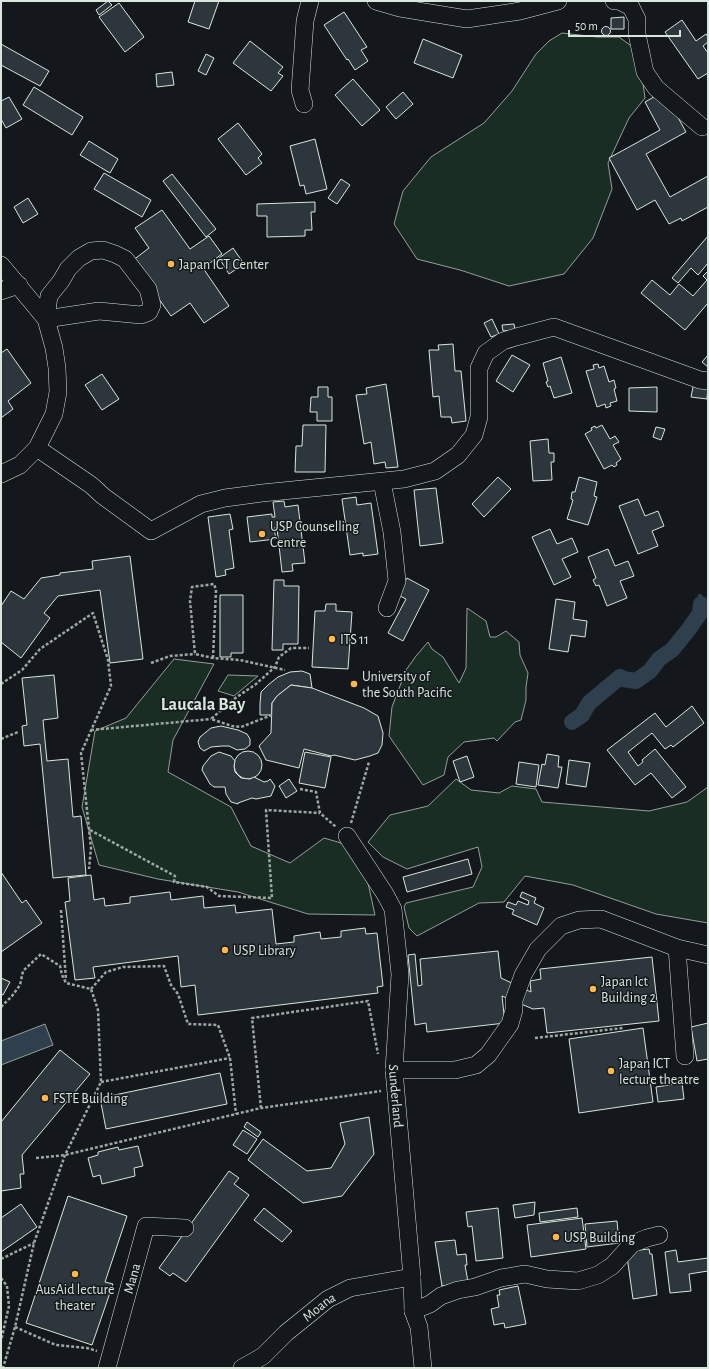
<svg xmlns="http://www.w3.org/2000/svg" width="709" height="1369" viewBox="0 0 709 1369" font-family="'Alegreya Sans',sans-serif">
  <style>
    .green { fill: #1a2d24; stroke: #939e99 }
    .water { fill: #2f3f4d; stroke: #939e99 }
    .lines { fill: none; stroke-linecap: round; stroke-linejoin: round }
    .stream { stroke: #2f3f4d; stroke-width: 4.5 }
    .canal { stroke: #2f3f4d; stroke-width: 16 }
    .building { fill: #2c363c; stroke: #d8e6dc }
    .minor-casing { stroke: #d8e6dc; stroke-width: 18 }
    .path { stroke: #9da8a2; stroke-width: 2.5; stroke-dasharray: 3 2; stroke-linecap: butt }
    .minor { stroke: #14181c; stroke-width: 17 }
    .poi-dot { fill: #ffb74d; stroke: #14181c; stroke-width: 1.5 }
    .labels { text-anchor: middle; stroke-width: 3; stroke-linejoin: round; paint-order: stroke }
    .poi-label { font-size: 14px; fill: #d8e6dc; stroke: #14181c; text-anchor: start }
    .street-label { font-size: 14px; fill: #d8e6dc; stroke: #14181c }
    .district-label { font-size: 18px; font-weight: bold; fill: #d8e6dc; stroke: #14181c }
  </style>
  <rect width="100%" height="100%" fill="#14181c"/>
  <g class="green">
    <polygon points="562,33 597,37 619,37 634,48 640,63 645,98 629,118 608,163 612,189 593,238 564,274 509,286 460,270 417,259 394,224 403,191 431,157 484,123 512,91 536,54 549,41"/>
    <polygon points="467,608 486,621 490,637 496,637 506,631 519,642 520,655 528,673 526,687 526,700 521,720 515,722 497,741 494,738 464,742 448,757 444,775 423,785 389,736 392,707 406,670 416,656 428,642 432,649 443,657 459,683 466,668"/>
    <polygon points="174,659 214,664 173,740 168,772 231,807 251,846 290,863 324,838 341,843 356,858 368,883 375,915 308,914 238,892 158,879 99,865 82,807 95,731 126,718"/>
    <polygon points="228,675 258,676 234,696 218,691"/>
    <polygon points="456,779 471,790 499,793 512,786 536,789 542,802 649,811 687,802 708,787 708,923 656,914 573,885 525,876 504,902 479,903 417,936 409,928 404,907 406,903 473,887 482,867 478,847 407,869 383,857 368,842 390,815 428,806"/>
  </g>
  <polygon class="water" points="45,1024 53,1045 1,1065 1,1041"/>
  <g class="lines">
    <polyline class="stream" points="700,596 701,604"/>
    <polyline class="canal" points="572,722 582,715 589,703 620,677 623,679 636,681 650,671 659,659 672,650 689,629 700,613 701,604"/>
  </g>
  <g class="building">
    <polygon points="108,1 112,5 99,15 96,10"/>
    <polygon points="195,1 219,1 209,29 188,22"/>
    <polygon points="119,3 144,37 125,52 99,17"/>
    <polygon points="344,12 367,47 361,50 368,61 355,70 348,59 347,60 324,25"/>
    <polygon points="624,17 624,29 611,29 611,18"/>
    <polygon points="682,20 696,41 706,34 708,37 708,42 703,46 708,53 708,73 698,79 665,32"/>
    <circle cx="606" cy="31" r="4.5"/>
    <polygon points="423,39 462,55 453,78 414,63"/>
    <polygon points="250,41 283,67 278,73 283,76 271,91 233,63"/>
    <polygon points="1,44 49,71 40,86 1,65"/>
    <polygon points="206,54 214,58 206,75 198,71"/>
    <polygon points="172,72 174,85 157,87 156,74"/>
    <polygon points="353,79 380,110 362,126 335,95"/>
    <polygon points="34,87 83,117 72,135 23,105"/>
    <polygon points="403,92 413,104 396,119 386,107"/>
    <polygon points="659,94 669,101 686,132 646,154 670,197 708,176 708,207 682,221 681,218 669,224 655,200 637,210 609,158 660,130 645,102"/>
    <polygon points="9,97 22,119 6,128 1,119 1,101"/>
    <polygon points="238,123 262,154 258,158 262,163 246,175 218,139"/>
    <polygon points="315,139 327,189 306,194 304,185 300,186 290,146"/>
    <polygon points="89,141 118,159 110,173 80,155"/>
    <polygon points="104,173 151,200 142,217 94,189"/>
    <polygon points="172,174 216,229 206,237 163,181"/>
    <polygon points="341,179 350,185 337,204 328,198"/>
    <polygon points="28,198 38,214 23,223 14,207"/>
    <polygon points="315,202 315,212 311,212 312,230 305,230 305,236 267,237 267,216 257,216 257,204"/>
    <polygon points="162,210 190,249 209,236 222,254 203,268 229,306 204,323 190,303 171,316 132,261 149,248 135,228"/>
    <polygon points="708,236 708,263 698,275 691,268 678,283 672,278"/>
    <polygon points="233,248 244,264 229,274 219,258"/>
    <polygon points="708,271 708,303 685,330 641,293 652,280 670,295 679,284 693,296 707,280 703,276"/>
    <polygon points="492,319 499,334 491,337 484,323"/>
    <polygon points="514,324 515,330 503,331 502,325"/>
    <polygon points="453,344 455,371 461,371 466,421 452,423 451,417 441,417 439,396 433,397 429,350 439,350 438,345"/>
    <polygon points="7,349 31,383 8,401 13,409 1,418 1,353"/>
    <polygon points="512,355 530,365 513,392 496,381"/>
    <polygon points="708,355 708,367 702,362"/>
    <polygon points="561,357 572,393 554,398 550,386 548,387 546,382 548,381 543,363"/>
    <polygon points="598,364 599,368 604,366 609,382 614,380 616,388 614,389 617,401 610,403 611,406 606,408 605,404 597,407 586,371 594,369 593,365"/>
    <polygon points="102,374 119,399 102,410 85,385"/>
    <polygon points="694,382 708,385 707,399 691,397"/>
    <polygon points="386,384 398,467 386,468 385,462 374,464 371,442 364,444 356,395 367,394 366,388"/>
    <polygon points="318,387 328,387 328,397 332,397 332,421 317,421 317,412 310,412 311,397 318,397"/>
    <polygon points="657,387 657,412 629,411 629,388"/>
    <polygon points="303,425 326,425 325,472 295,472 296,446 302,446"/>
    <polygon points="602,425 610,439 615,436 619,442 613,445 621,459 616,463 617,465 614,467 612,465 604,469 585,434 592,430 591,428 595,426 596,428"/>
    <polygon points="656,427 665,429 661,440 653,437"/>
    <polygon points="548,439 549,453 554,453 554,462 551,462 552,480 533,481 530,441"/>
    <polygon points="498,477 511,489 484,517 472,504"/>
    <polygon points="579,477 597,482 594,496 597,497 588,525 567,519 573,500 571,499 572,492 575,492"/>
    <polygon points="436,488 443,543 420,546 414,490"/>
    <polygon points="356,497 357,505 371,503 378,554 363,556 363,553 350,555 342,499"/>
    <polygon points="638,499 645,516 658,511 664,526 652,531 658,546 638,554 619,506"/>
    <polygon points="284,501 285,507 298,505 305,563 292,564 293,571 282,572 277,528 274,528 276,539 250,542 247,517 272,514 272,517 275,517 273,502"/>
    <polygon points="230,514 233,529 229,530 234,568 225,570 226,575 216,577 208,517"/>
    <polygon points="550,529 557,544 572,538 578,552 562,559 571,577 554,585 532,537"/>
    <polygon points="608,549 615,566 628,561 634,576 620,581 627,598 607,606 599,585 596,586 593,580 596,578 588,557"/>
    <polygon points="130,556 143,659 110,663 100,590 58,596 44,613 50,618 21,658 1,642 1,606 11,591 24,599 41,578 60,575 60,573 93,569 92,561"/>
    <polygon points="407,578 429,590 403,641 388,633 406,599 398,595"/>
    <polygon points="274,580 284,580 284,586 299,586 298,644 283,644 283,650 272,650"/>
    <polygon points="220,595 243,595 243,653 231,653 231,657 220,657"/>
    <polygon points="556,599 575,602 573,619 587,621 585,637 571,635 568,652 549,649"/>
    <polygon points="326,604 336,604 336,611 352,612 348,669 312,667 315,611 325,611"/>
    <polygon points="302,671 310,674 312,688 291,685 277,696 272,703 272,715 260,715 260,704 261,692 268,685 278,677 290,672"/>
    <polygon points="54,675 58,718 43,720 47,761 68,759 73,817 81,816 86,875 53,878 40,744 24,746 22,726 27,725 22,678"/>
    <polygon points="291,685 312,688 364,708 378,716 383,733 382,745 378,753 370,756 355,760 334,755 331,756 304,749 299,768 266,760 259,746 271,733 272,703 277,696"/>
    <polygon points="692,706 704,723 673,747 671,745 665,749 652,733 628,752 638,766 643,762 642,760 655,749 686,787 672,798 651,773 635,785 607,750 655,713 666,727"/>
    <polygon points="221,726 238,730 247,734 250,739 250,745 245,749 237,750 229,746 222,746 211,747 204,751 200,748 198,742 200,737 211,728"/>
    <circle cx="248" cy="765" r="14"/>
    <polygon points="219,752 231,756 235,761 234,766 235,772 241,778 250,779 254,777 264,782 268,781 270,779 275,786 271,796 256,799 252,798 238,803 238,804 231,802 226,794 225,787 214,787 210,784 202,770 203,766 211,756"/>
    <polygon points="305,752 331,757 325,788 299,783"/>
    <polygon points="547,754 559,756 558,767 562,767 558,788 538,785 542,764 545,765"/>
    <polygon points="467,756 474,777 460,782 453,761"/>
    <polygon points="569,760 590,763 586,787 566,784"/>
    <polygon points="519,762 539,765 536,787 516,784"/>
    <polygon points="289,779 297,791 286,798 279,786"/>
    <polygon points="468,859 472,874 407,892 403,877"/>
    <polygon points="1,872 22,903 26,900 42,923 1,952"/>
    <polygon points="91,875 94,900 104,898 105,906 130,903 130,897 170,892 171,900 203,896 204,908 235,905 236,913 272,909 276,944 294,942 294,936 320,932 321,939 341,937 341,931 365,928 366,934 377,933 383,986 377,987 378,993 198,1015 195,985 181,987 178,956 93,967 95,978 75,980 65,902 70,901 68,878"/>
    <polygon points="522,892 536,898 534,903 544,908 537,925 512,914 514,910 506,907 508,902 516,905 518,901 528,905 529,901 520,897"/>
    <polygon points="498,951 501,978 531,992 530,981 541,979 540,969 652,957 659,1021 547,1033 544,1008 533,1009 502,996 505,1023 427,1032 426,1023 415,1025 408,955 415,954 418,986 422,985 420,959"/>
    <polygon points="1,978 10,982 3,995 1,994"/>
    <polygon points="708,1023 708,1059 697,1061 691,1027"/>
    <polygon points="643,1028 653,1102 579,1113 569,1039"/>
    <polygon points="60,1050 90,1074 22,1155 24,1174 20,1174 21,1188 1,1191 1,1122"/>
    <polygon points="220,1073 227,1104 106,1129 100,1098"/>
    <polygon points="682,1083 684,1099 658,1102 656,1087"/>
    <polygon points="369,1117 374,1154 342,1196 303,1203 248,1160 263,1139 307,1171 331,1168 345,1144 340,1123"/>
    <polygon points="247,1122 261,1132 258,1137 244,1127"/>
    <polygon points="243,1130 257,1139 247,1154 233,1145"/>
    <polygon points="138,1146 143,1166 134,1168 135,1176 102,1184 100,1175 93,1177 88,1158 98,1155 98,1152 118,1147 119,1150"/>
    <polygon points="229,1171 239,1178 234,1184 249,1195 186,1282 173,1273 170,1276 159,1268"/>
    <polygon points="68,1196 127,1216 105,1282 113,1284 92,1345 26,1323"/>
    <polygon points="535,1202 534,1215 515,1218 513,1205"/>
    <polygon points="21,1204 37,1227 1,1252 1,1218"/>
    <polygon points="264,1208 292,1231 282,1242 254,1220"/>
    <polygon points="498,1208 503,1258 476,1261 472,1226 468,1227 466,1212"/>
    <polygon points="577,1208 578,1217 540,1222 539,1213"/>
    <polygon points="582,1218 586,1249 531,1257 527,1225"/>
    <polygon points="617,1221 619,1243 587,1247 585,1224"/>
    <polygon points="455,1240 457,1255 466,1254 467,1265 465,1265 468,1282 442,1286 435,1242"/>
    <polygon points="649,1249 650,1254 652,1254 657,1295 633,1299 627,1256 631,1251"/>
    <polygon points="676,1250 678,1262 708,1258 708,1271 689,1274 691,1291 670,1293 665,1252"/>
    <polygon points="518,1286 526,1324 505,1328 504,1323 494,1325 491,1309 499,1307 497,1295 500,1295 499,1290"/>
  </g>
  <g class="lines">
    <g class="minor-casing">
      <g id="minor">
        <polyline points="376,1 400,8 467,19 520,11 558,1"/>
        <polyline points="614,1 619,1 631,7 637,19 637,34 645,72 656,88 702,127"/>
        <polyline points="304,104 300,90 305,21 310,1"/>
        <polygon points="103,250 115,254 125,259 148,289 152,305 149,312 141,315 99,311 46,319 49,296 61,281 68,269 79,258 91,251"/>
        <polyline points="1,265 46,319 54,348 57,368 58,392 54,414 37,448 20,465 1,474"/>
        <polyline points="1,291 19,285"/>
        <polyline points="37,448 91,485 103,496 151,531 201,504 225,498 262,493 404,479 435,471 458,455 474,435 479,417 479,368 486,353 503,341 516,337 554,327 700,380 708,381"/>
        <polyline points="382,482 392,532 397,581 387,608"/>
        <path id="s1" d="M347 836 385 894 393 909 400 974 394 1070 412 1277 413 1311 419 1327 423 1368"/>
        <polyline points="677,948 685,1056"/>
        <polyline points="394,1070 455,1070 476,1065 488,1055 510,1024 514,1010 514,1000 523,975 538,949 561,926 579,920 601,919 677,948 708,955"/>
        <polyline points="413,1311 430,1304 441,1296 458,1290 475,1287 501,1278 525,1274 547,1279 578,1281 598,1275 612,1266 632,1244 647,1238 659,1235"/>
        <path id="s2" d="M107 1368 146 1226 185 1228"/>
        <path id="s3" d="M242 1368 263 1356 286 1333 328 1299 350 1288 412 1277"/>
      </g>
    </g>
    <g class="path">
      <polyline points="213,658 216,590 214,584 192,587 190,601 195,654 213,658 240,660 285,670"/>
      <polyline points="151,663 170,656 195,654"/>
      <polyline points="1,684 22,670 40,649 93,613 108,660 111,686 81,753 91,848 89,869"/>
      <polyline points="272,715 241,727 232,726 211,719 234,699 256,684 275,667 279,657 291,648 309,648"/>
      <polyline points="91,730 211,719"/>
      <polyline points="1,739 18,732"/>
      <polyline points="300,789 316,792 320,813 336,827"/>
      <polyline points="351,823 369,762"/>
      <polyline points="90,830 175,876 174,882 207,887 219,896 272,898 266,810 320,813"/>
      <polyline points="61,910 66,980"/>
      <polyline points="91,989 106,972 123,967 164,966 171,985 178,994 188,1024 218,1025 230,1058 236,1114"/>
      <polyline points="1,1007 12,996 20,985 23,971 41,954 60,966 62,975 66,983 91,989 98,1010 101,1082 65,1155 34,1243 15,1327 3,1368"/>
      <polyline points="535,1038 623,1028"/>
      <polyline points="101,1082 230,1058"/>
      <polyline points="261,1108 252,1018 368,1001 378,1054"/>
      <polyline points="36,1158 65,1155 261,1108 381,1091"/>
      <polyline points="1,1259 34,1243"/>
      <polyline points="1,1278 7,1286 9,1306 1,1341"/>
      <polyline points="15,1327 56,1345 87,1348 97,1351"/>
    </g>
    <use href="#minor" class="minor"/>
  </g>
  <g class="poi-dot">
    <circle cx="171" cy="264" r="4"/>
    <circle cx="262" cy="534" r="4"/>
    <circle cx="332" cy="639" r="4"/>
    <circle cx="354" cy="684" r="4"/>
    <circle cx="225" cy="950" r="4"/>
    <circle cx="593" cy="989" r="4"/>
    <circle cx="611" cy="1071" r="4"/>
    <circle cx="45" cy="1098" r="4"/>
    <circle cx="556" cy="1237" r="4"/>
    <circle cx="75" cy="1274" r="4"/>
  </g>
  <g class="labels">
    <g class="poi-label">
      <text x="179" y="269">Japan ICT Center</text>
      <text x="270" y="531">USP Counselling<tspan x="270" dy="16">Centre</tspan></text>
      <text x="340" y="644">ITS 11</text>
      <text x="362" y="681">University of<tspan x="362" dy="16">the South Pacific</tspan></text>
      <text x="233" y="955">USP Library</text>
      <text x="601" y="986">Japan Ict<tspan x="601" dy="16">Building 2</tspan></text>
      <text x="619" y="1068">Japan ICT<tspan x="619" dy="16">lecture theatre</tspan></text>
      <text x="53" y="1103">FSTE Building</text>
      <text x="564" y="1242">USP Building</text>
      <text x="75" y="1294" text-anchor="middle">AusAid lecture<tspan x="75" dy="16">theater</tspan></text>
    </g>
    <g class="street-label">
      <text dy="5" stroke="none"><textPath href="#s1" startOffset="274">Sunderland</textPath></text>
      <text dy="5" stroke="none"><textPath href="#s2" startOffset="93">Mana</textPath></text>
      <text dy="5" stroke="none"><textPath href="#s3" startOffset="99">Moana</textPath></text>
    </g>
    <g class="district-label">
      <text x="203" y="710">Laucala Bay</text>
    </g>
  </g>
  <rect width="709" height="1369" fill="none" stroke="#d8e6dc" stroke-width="4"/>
  <path d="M569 30v6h111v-6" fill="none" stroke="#d8e6dc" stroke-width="2"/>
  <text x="575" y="30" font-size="12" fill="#d8e6dc" stroke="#14181c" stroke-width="3" paint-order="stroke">50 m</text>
</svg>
